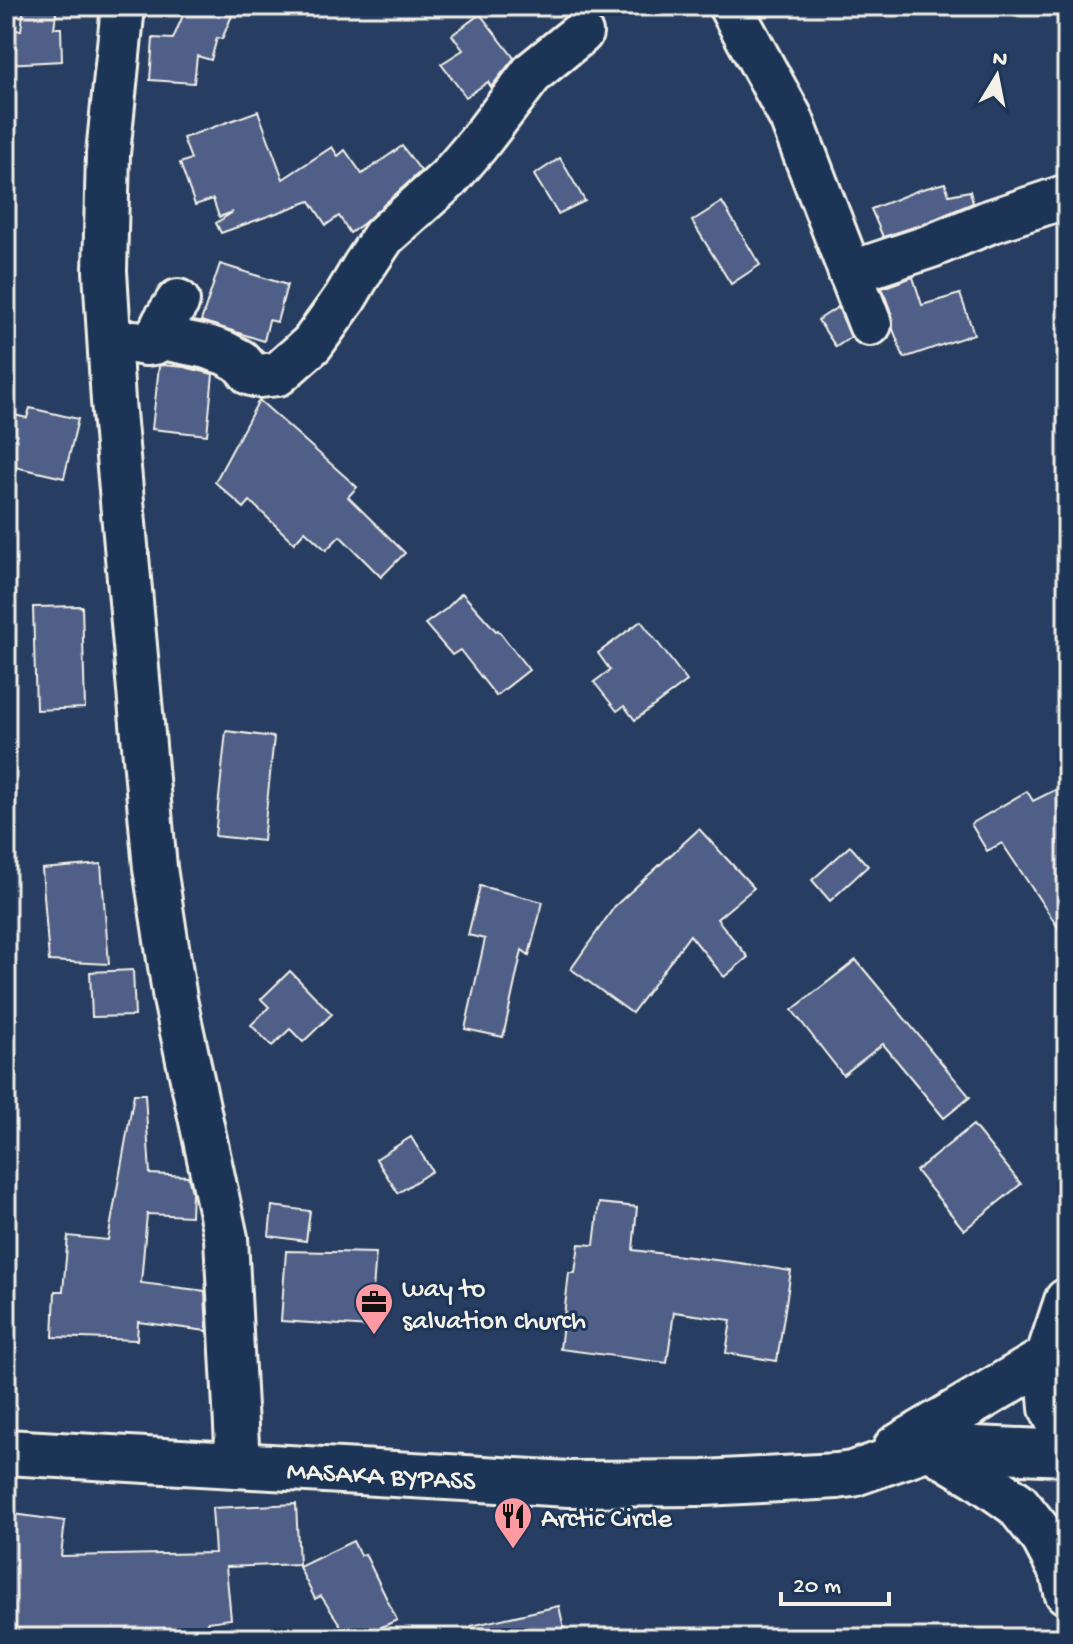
<svg xmlns="http://www.w3.org/2000/svg" width="1073" height="1644" viewBox="0 0 1073 1644" font-family="'Gochi Hand',sans-serif">
  <style>
    .building { fill: #4f5f87; stroke: #f4f1e8; stroke-width: 2 }
    .lines { fill: none; stroke-linecap: round; stroke-linejoin: round }
    .minor-casing { stroke: #f4f1e8; stroke-width: 48 }
    .trunk-casing { stroke: #f4f1e8; stroke-width: 50 }
    .minor { stroke: #1d3557; stroke-width: 42 }
    .trunk { stroke: #1d3557; stroke-width: 44 }
    .labels { text-anchor: middle; stroke-width: 6; stroke-linejoin: round; paint-order: stroke }
    .poi-label { font-size: 28px; fill: #f4f1e8; stroke: #1d3557; text-anchor: start }
    .street-label { font-size: 28px; fill: #f4f1e8; stroke: #1d3557 }
  </style>
  <rect width="100%" height="100%" fill="#273d61"/>
  <filter id="ink" filterUnits="userSpaceOnUse"><feTurbulence type="fractalNoise" baseFrequency=".0125" numOctaves="2"/><feDisplacementMap in="SourceGraphic" scale="16" xChannelSelector="R" yChannelSelector="G"/><feConvolveMatrix kernelMatrix="1 2 1 2 8 2 1 2 1" color-interpolation-filters="sRGB"/></filter>
  <g filter="url(#ink)">
    <g class="building">
      <polygon points="24,6 57,6 54,28 61,28 62,61 6,64 6,31 21,30"/>
      <polygon points="187,6 236,6 222,39 217,38 211,60 197,56 194,83 150,80 153,38 173,39"/>
      <polygon points="480,14 514,58 491,87 488,82 466,97 441,64 463,50 452,35"/>
      <polygon points="258,111 283,179 332,147 338,156 345,150 362,174 402,146 421,171 364,223 350,233 339,216 326,225 310,201 221,233 216,223 233,212 219,217 213,199 195,205 180,163 191,159 183,138"/>
      <polygon points="560,158 585,201 558,214 534,175"/>
      <polygon points="945,183 949,195 970,191 973,203 923,224 883,237 871,209 919,190"/>
      <polygon points="722,202 760,265 731,284 692,221"/>
      <polygon points="220,264 287,285 277,322 269,320 264,341 201,321"/>
      <polygon points="913,277 922,305 960,294 974,334 904,358 893,329 892,315 882,288"/>
      <polygon points="838,307 851,337 836,347 818,320"/>
      <polygon points="163,365 184,367 213,374 207,435 152,429 159,366"/>
      <polygon points="259,400 357,487 348,497 405,553 381,577 340,536 326,550 305,531 294,543 250,501 244,508 215,482"/>
      <polygon points="30,408 78,419 64,478 6,465 6,413 27,418"/>
      <polygon points="462,593 496,631 498,630 529,670 496,696 460,650 452,655 425,624 446,609"/>
      <polygon points="82,606 85,708 36,710 33,607"/>
      <polygon points="641,621 687,681 635,720 624,706 617,711 594,682 610,670 598,653"/>
      <polygon points="226,731 274,737 263,841 215,836"/>
      <polygon points="1067,784 1067,941 1002,843 987,851 971,824 1027,791 1033,801"/>
      <polygon points="699,829 754,888 717,919 748,957 724,977 690,935 632,1013 571,969 615,906"/>
      <polygon points="850,846 868,866 830,901 812,880"/>
      <polygon points="101,864 109,964 49,961 42,869"/>
      <polygon points="480,886 543,902 529,955 522,950 503,1037 465,1029 485,939 468,935"/>
      <polygon points="856,960 970,1097 944,1118 883,1044 843,1075 792,1010"/>
      <polygon points="133,970 135,1016 92,1017 90,972"/>
      <polygon points="290,971 332,1014 303,1042 290,1029 272,1046 251,1025 269,1007 261,999"/>
      <polygon points="134,1094 145,1094 150,1174 188,1176 192,1192 191,1216 147,1214 141,1283 205,1291 207,1331 138,1322 137,1340 53,1337 55,1291 63,1291 68,1236 108,1240"/>
      <polygon points="973,1125 1021,1184 964,1230 916,1171"/>
      <polygon points="411,1137 432,1171 398,1193 376,1159"/>
      <polygon points="599,1203 637,1207 633,1250 740,1263 791,1271 777,1361 726,1353 731,1320 674,1312 667,1363 560,1349 569,1273 575,1273 579,1244 594,1245"/>
      <polygon points="272,1206 310,1211 306,1241 269,1236"/>
      <polygon points="286,1251 376,1253 370,1327 281,1321"/>
      <polygon points="296,1504 299,1564 226,1567 231,1619 207,1622 211,1638 21,1638 6,1636 6,1513 65,1521 61,1556 215,1553 212,1508"/>
      <polygon points="353,1541 360,1555 365,1554 397,1620 358,1638 349,1638 321,1596 315,1599 299,1567"/>
      <polygon points="559,1606 566,1638 472,1638 471,1626"/>
    </g>
    <g class="lines">
      <g class="minor-casing">
        <g id="minor">
          <polyline points="123,6 108,154 105,271 113,401 155,868 175,999 226,1238 238,1464"/>
          <polyline points="730,6 791,118 870,324"/>
          <polyline points="850,273 931,246 989,222 1067,196"/>
          <polyline points="157,337 207,347 225,353 240,361 251,374 259,376 278,374 312,344 345,298 364,266 384,236 448,179 477,145 533,72 581,33"/>
          <polyline points="134,342 146,344 154,343 164,322 178,301"/>
        </g>
      </g>
      <g class="trunk-casing">
        <g id="trunk">
          <polyline points="1067,1301 1048,1358 1052,1408 1067,1440"/>
          <polyline points="896,1448 1048,1358"/>
          <polyline points="934,1450 979,1477 1017,1504 1044,1538 1063,1574 1067,1592"/>
          <path id="s1" d="M6 1452 569 1484 704 1483 837 1476 852 1474 929 1447 1067 1453"/>
        </g>
      </g>
      <use href="#minor" class="minor"/>
      <use href="#trunk" class="trunk"/>
    </g>
  </g>
  <defs>
    <g id="office-pin" transform="scale(2)"><path d="M0 17L-7.5 6A9.5 9.5 0 1 1 7.5 6Z" fill="#ff9aa2" stroke="#1d3557"/><path d="M-6-3h4V-5.5h4V-3h4V5H-6ZM-1-4.5V-3h2v-1.5ZM-6 0V1H6V0Z" fill="#111"/></g>
    <g id="restaurant-pin" transform="scale(2)"><path d="M0 17L-7.5 6A9.5 9.5 0 1 1 7.5 6Z" fill="#ff9aa2" stroke="#1d3557"/><path d="M-5-6h1v4h1v-4h1v4h1v-4h1v5L-1.5 .5V6h-2V.5L-5-1ZM5-6V6H3V1.5H1.5Q1.5-4 5-6Z" fill="#111"/></g>
  </defs>
  <g fill-rule="evenodd">
    <use href="#office-pin" x="374" y="1302"/>
    <use href="#restaurant-pin" x="513" y="1516"/>
  </g>
  <g class="labels">
    <g class="poi-label">
      <text x="402" y="1296">way to<tspan x="402" dy="32">salvation church</tspan></text>
      <text x="541" y="1526">Arctic Circle</text>
    </g>
    <g class="street-label">
      <text dy="10" stroke="none"><textPath href="#s1" startOffset="376">MASAKA BYPASS</textPath></text>
    </g>
  </g>
  <rect width="1073" height="1644" fill="none" stroke="#1d3557" stroke-width="32"/>
  <rect x="16" y="16" width="1041" height="1612" fill="none" stroke="#f4f1e8" stroke-width="3" filter="url(#ink)"/>
  <g transform="translate(997 76) rotate(10)" stroke="#1d3557" stroke-width="6" paint-order="stroke">
  <path d="M0-6L14 30L0 20L-14 30Z" fill="#f4f1e8"/>
  <text y="-12" font-size="22" font-weight="bold" text-anchor="middle" fill="#f4f1e8">N</text>
  </g>
  <path d="M781 1592v12h108v-12" fill="none" stroke="#f4f1e8" stroke-width="4"/>
  <text x="793" y="1592" font-size="24" fill="#f4f1e8" stroke="#1d3557" stroke-width="6" paint-order="stroke">20 m</text>
</svg>
